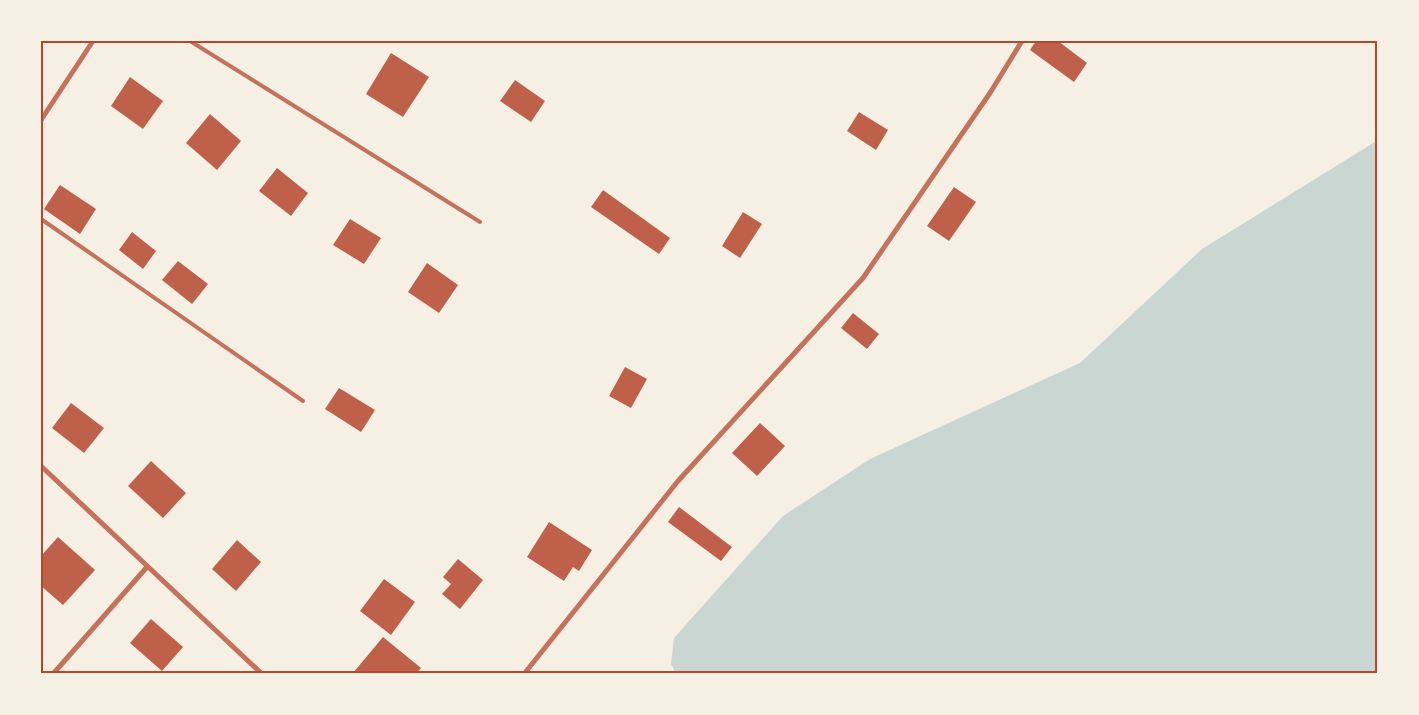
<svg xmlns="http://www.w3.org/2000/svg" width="1419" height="715" viewBox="0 0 1419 715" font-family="Lora,serif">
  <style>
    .water { fill: #c9d6d2 }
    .building { fill: #bf614a }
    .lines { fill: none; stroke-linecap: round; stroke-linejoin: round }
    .service { stroke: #c5725c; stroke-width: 4 }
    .minor { stroke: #c5725c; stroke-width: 5 }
    .neatline { fill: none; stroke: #b5482f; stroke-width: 2 }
  </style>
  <rect width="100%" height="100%" fill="#f6efe4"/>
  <polygon class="water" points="1378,140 1378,674 676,674 671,664 674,638 783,516 870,459 1080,363 1202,249"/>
  <g class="building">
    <polygon points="1036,41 1058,41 1087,63 1074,82 1030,50"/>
    <polygon points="391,53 429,77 403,117 366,94"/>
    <polygon points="130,77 163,101 143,129 111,106"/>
    <polygon points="515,80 545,101 531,122 500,101"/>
    <polygon points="859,112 888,130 876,150 847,131"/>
    <polygon points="210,114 241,141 217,170 186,143"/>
    <polygon points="277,168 308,193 291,216 259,191"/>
    <polygon points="60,185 96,209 80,234 44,209"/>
    <polygon points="954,187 976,202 949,241 927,226"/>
    <polygon points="603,190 670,238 659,254 591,207"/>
    <polygon points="743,212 762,224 740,258 722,246"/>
    <polygon points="350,219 381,238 364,264 333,245"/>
    <polygon points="132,232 156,251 143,269 119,250"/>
    <polygon points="178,261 208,284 192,304 162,280"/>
    <polygon points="427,263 458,285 439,313 408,292"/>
    <polygon points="853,313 879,334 867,349 841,328"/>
    <polygon points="625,367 647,379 631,408 609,396"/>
    <polygon points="339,388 375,410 361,432 325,409"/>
    <polygon points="71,403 104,428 84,453 52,428"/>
    <polygon points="760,423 785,446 757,476 732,453"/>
    <polygon points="151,461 186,493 163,518 128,486"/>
    <polygon points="679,507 732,547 721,561 668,522"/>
    <polygon points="549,522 592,550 579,571 573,567 564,581 527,557"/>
    <polygon points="58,537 95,570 63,605 41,586 41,556"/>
    <polygon points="237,540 261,562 236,591 212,569"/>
    <polygon points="458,559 483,580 460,609 442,594 451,584 443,577"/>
    <polygon points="384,579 415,602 391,635 360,611"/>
    <polygon points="151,619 183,647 162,671 130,643"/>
    <polygon points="383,637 421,668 416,674 353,673"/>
  </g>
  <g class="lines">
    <g class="service">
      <polyline points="190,41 480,222"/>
      <polyline points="41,219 303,401"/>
    </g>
    <g class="minor">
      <polyline points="41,120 93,41"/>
      <polyline points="41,466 262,674"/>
      <polyline points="53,674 147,567"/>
      <polyline points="524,674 678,481 863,278 990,93 1022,41"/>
    </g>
  </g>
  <rect width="1419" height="715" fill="none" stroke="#f6efe4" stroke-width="85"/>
  <rect x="42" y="42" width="1334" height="630" class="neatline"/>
</svg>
